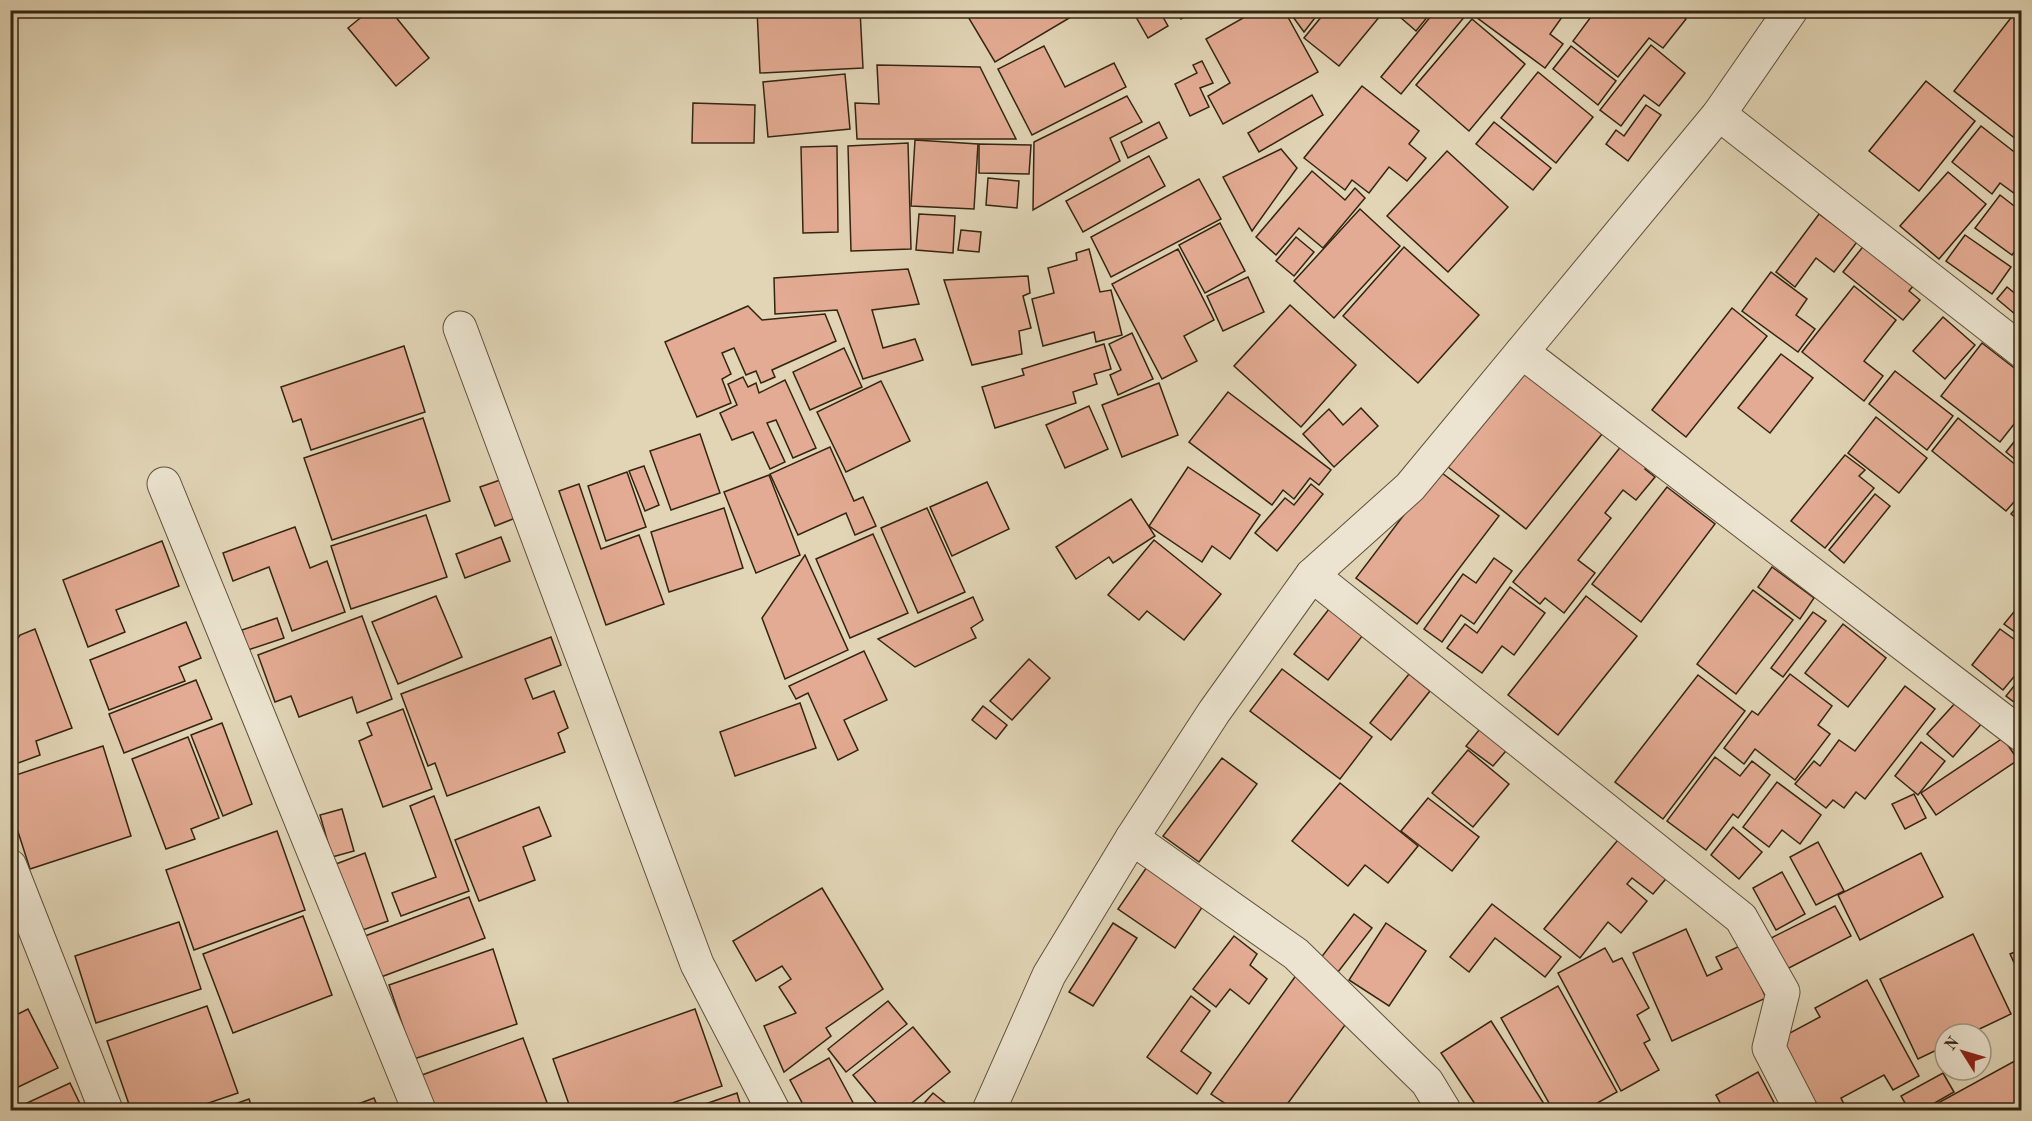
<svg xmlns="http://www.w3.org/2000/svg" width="2032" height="1121" viewBox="0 0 2032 1121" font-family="'Old Standard TT',serif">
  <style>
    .building { fill: #e3ab93; stroke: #342511; stroke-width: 1.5 }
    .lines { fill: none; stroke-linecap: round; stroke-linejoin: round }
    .minor-casing { stroke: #5f513a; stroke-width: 35 }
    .minor { stroke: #ece4d0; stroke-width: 33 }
  </style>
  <rect width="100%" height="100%" fill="#e1d5b6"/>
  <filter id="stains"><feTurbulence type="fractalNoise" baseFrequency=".00333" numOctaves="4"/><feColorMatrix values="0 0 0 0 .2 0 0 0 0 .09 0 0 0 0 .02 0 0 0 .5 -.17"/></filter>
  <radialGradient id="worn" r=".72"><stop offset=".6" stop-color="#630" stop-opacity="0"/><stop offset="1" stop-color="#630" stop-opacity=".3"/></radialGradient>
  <g class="building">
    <polygon points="370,10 390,10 429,58 396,86 348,28"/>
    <polygon points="496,10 516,10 513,17"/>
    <polygon points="757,10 860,10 863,68 760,73"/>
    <polygon points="964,10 1080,10 1081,11 995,62"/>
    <polygon points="1132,10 1159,10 1168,26 1148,38"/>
    <polygon points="1176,10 1196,10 1181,19"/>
    <polygon points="1257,10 1284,10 1318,72 1223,124 1208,96 1230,83 1206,39"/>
    <polygon points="1288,10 1321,10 1304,32"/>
    <polygon points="1327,10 1385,10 1339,66 1304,38"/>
    <polygon points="1392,10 1433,10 1416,31"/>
    <polygon points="1436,10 1470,10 1401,94 1381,77"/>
    <polygon points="1481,10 1567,10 1550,34 1563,44 1545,68 1476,17"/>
    <polygon points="1596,10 1676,10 1686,19 1663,48 1649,38 1618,77 1573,41"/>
    <polygon points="2017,10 2022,14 2021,143 1954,91"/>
    <polygon points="1472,19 1525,64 1469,131 1416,85"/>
    <polygon points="1651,45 1685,73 1659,106 1644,95 1621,126 1600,110"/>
    <polygon points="1044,46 1065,87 1114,63 1126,87 1032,135 998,69"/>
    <polygon points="1571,46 1616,81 1598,105 1553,69"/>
    <polygon points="1202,61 1213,83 1200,88 1209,107 1190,116 1175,84 1197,73 1193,65"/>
    <polygon points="877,65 980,67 1016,139 857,139 855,103 879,104"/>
    <polygon points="1538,72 1593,117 1556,163 1501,118"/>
    <polygon points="845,74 850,129 768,137 763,82"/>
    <polygon points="1926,81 1975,121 1919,191 1869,151"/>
    <polygon points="1362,86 1419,131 1409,144 1426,158 1407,181 1389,167 1369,193 1352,180 1345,190 1304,158"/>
    <polygon points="1312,95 1323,115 1259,152 1248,133"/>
    <polygon points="1127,96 1142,122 1110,138 1120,161 1033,210 1034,142"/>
    <polygon points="693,103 755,105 754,143 692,143"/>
    <polygon points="1646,105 1661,115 1628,161 1606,144 1616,130 1624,136"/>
    <polygon points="1159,122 1167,138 1128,158 1121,142"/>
    <polygon points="1494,122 1551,168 1533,190 1476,144"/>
    <polygon points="1981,126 2022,158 2022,199 2000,183 1992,194 1952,162"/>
    <polygon points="915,140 978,144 974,209 911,206"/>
    <polygon points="908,143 911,249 851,251 848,146"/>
    <polygon points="979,144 1031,145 1029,174 979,173"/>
    <polygon points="837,146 838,232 803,233 801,147"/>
    <polygon points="1281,149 1297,168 1252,231 1223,177"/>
    <polygon points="1447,151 1508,207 1448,272 1387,216"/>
    <polygon points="1149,156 1165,186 1083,232 1066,201"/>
    <polygon points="1312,171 1345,200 1355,188 1365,198 1323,248 1299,228 1276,255 1256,237"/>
    <polygon points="1948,172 1986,204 1939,259 1900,226"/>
    <polygon points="988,178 1019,181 1017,208 986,205"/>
    <polygon points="1199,179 1221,219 1111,277 1091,237"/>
    <polygon points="2000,195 2022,212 2022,242 2012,255 1975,228"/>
    <polygon points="1360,209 1400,246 1334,318 1294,281"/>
    <polygon points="919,214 955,216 953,253 916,250"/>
    <polygon points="1819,214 1857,242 1834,272 1816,258 1795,287 1776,272"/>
    <polygon points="1220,223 1245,271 1205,293 1179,245"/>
    <polygon points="961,230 981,232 979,252 958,250"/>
    <polygon points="1965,235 2011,267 1992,294 1946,261"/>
    <polygon points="1296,237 1314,252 1294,276 1276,261"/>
    <polygon points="1869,239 1919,279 1909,291 1920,300 1903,320 1843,272"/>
    <polygon points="1404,247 1479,315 1418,383 1343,316"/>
    <polygon points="1089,249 1100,292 1111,290 1122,335 1096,342 1094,332 1043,346 1032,299 1054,293 1048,268 1077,260 1076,253"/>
    <polygon points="1178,249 1214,320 1184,336 1197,361 1162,379 1112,284"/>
    <polygon points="908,269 919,304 872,310 883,348 915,339 923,360 863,379 837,310 775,314 774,278"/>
    <polygon points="1771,272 1807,299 1796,315 1815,329 1798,352 1742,311"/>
    <polygon points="1028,276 1030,293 1023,296 1031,328 1019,331 1022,354 972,365 944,280"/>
    <polygon points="1248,277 1264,312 1223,331 1207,296"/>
    <polygon points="1854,286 1896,320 1864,361 1883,376 1864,401 1802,352"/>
    <polygon points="2007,287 2022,299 2022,320 1997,299"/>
    <polygon points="1290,305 1356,365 1301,427 1234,366"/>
    <polygon points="748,306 762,320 825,314 836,341 772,370 775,377 761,383 756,371 746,375 734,348 722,353 731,374 722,379 731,403 697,417 665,342"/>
    <polygon points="1732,308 1767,336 1686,437 1652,410"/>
    <polygon points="1943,317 1975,345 1945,379 1913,351"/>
    <polygon points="1132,333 1153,379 1118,395 1110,375 1121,370 1109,344"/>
    <polygon points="1982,343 2022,374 2022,414 2000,442 1941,396"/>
    <polygon points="1104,344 1111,369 1094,374 1097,384 1073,392 1076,403 995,428 982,387 1024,375 1022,369"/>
    <polygon points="404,346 425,412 311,450 301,419 293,422 281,387"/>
    <polygon points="844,348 862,387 810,410 793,372"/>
    <polygon points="1781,354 1813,378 1770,433 1738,408"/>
    <polygon points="1529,367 1606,429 1526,529 1448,467"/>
    <polygon points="1895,371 1953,416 1927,450 1869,404"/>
    <polygon points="743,377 748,387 756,383 759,393 785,380 816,448 793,458 776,420 767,423 785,462 770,469 753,432 732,440 720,413 737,405 728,384"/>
    <polygon points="881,381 910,441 846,472 817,412"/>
    <polygon points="1159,383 1178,435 1122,457 1102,405"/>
    <polygon points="1228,392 1331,470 1319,485 1310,478 1294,499 1283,490 1272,505 1189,442"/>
    <polygon points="1089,406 1108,449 1065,468 1046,425"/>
    <polygon points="1361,408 1378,426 1334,467 1303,434 1329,409 1343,425"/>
    <polygon points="1876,417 1927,458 1899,493 1848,453"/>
    <polygon points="423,418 450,501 332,540 304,458"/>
    <polygon points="1958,418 2022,470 2022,493 2006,511 1932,451"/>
    <polygon points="2022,432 2022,465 2006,452"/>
    <polygon points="700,434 720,493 671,510 650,451"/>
    <polygon points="1626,440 1651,461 1645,469 1655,477 1636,500 1623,490 1605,513 1611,518 1578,560 1595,573 1564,613 1545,598 1540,604 1513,582"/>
    <polygon points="830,447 854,501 863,497 876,526 855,535 846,513 798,535 770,474"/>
    <polygon points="1845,455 1865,470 1859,476 1874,488 1825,548 1791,521"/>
    <polygon points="644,466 659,505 645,511 629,471"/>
    <polygon points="1188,467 1260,515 1230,559 1212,546 1202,562 1149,526"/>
    <polygon points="1438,470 1499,516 1417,624 1356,578"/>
    <polygon points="627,472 646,527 606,541 588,486"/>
    <polygon points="769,475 800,555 756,573 724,492"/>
    <polygon points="503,479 518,517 495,526 480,487"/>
    <polygon points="987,482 1009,529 952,556 930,507"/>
    <polygon points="579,484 601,549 639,535 664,604 606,625 559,491"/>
    <polygon points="1311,484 1323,494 1277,551 1255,533 1285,498 1294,505"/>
    <polygon points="1667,487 1715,524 1641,622 1592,584"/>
    <polygon points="1875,494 1890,506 1844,563 1829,550"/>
    <polygon points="1131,499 1155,536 1113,563 1109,557 1076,579 1056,547"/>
    <polygon points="2022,501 2022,523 2011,514"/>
    <polygon points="724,508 743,568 669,592 651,532"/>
    <polygon points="927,508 965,592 918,613 881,528"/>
    <polygon points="426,515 447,577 351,609 331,546"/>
    <polygon points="295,527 310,568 327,561 345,612 292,631 269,567 233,581 223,553"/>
    <polygon points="873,534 908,613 850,638 816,559"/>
    <polygon points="501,537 510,561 465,578 456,554"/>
    <polygon points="1154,540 1221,594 1184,640 1147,611 1139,620 1108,595"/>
    <polygon points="162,541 179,586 116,610 125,632 88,647 63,580"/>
    <polygon points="805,555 848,650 785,679 762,618"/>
    <polygon points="1494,558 1512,571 1474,624 1461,615 1442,642 1424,629 1463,574 1476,583"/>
    <polygon points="1772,567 1814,598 1800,619 1758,587"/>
    <polygon points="1510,587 1545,613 1514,655 1502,646 1482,673 1447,648 1465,624 1477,633"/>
    <polygon points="1753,590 1793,620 1736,694 1697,664"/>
    <polygon points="436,596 462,657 398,684 372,622"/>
    <polygon points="1586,596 1637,636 1558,735 1508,695"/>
    <polygon points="973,597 983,620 971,628 976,638 915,667 878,639"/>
    <polygon points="2022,602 2022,637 2004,624"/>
    <polygon points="1329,609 1363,635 1328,680 1294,654"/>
    <polygon points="1813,612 1826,621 1783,677 1771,668"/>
    <polygon points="362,616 392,699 357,713 352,697 299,717 291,696 275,702 258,655"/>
    <polygon points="277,618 284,638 248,650 242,630"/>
    <polygon points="186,622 201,658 179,667 185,681 109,710 90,660"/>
    <polygon points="1843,624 1886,658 1848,707 1805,673"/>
    <polygon points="35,629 72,728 36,741 40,755 10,766 10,650 20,635"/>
    <polygon points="2000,629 2022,645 2022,667 2003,690 1972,665"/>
    <polygon points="551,637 561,665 525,679 533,699 554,691 568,728 558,733 565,752 447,796 435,763 428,766 401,694"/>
    <polygon points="864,651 887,700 844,720 858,750 838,760 808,693 796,699 789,686"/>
    <polygon points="1029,659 1050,678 1012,720 990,701"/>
    <polygon points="1282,669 1372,737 1340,779 1250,711"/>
    <polygon points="1409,674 1430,691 1391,740 1370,723"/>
    <polygon points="1790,674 1832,706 1818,725 1830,734 1795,780 1755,749 1744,764 1724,748 1752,711 1758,715"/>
    <polygon points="1698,675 1745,711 1663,819 1615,782"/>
    <polygon points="2022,676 2022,708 2006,696"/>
    <polygon points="196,680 212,719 124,753 109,714"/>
    <polygon points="1905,686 1935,709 1865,799 1856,792 1844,808 1833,800 1826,808 1795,784 1814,761 1820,766 1839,740 1855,751"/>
    <polygon points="1957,701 1982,723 1953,757 1927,734"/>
    <polygon points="800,703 816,748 735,776 720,732"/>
    <polygon points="983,706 1007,725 996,739 972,720"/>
    <polygon points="403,709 432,789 383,807 359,741 372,735 367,723"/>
    <polygon points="222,723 252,804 223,816 191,735"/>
    <polygon points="1484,724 1511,745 1493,766 1466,746"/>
    <polygon points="188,737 219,818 191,829 195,839 166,849 132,759"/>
    <polygon points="2003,738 2018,760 1936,815 1921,793"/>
    <polygon points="1921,742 1945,761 1918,795 1895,776"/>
    <polygon points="103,746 131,836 30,869 10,807 10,777"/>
    <polygon points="1468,750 1509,784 1473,827 1432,793"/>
    <polygon points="1715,757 1740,776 1752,761 1770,775 1738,818 1733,814 1706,850 1667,821"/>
    <polygon points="1222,758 1257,784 1199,862 1163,836"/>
    <polygon points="1777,782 1821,815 1800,844 1782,830 1769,847 1743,827"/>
    <polygon points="1340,783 1418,846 1388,883 1365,865 1348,886 1292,841"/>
    <polygon points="1914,794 1926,818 1905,829 1892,804"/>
    <polygon points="434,796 469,891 401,916 392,893 436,877 410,806"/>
    <polygon points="1428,798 1479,837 1452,871 1401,831"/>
    <polygon points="539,807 551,836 523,847 535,880 479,901 455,840"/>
    <polygon points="342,809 354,851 332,857 320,815"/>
    <polygon points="1733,827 1762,852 1739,879 1711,855"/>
    <polygon points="277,831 305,910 194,950 166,870"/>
    <polygon points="1622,835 1670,874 1653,894 1632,878 1627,884 1647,901 1621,933 1608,922 1580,958 1544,929"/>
    <polygon points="1818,842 1844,891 1816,905 1790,857"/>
    <polygon points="365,853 388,921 360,931 336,864"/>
    <polygon points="1921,853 1943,897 1860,940 1838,895"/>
    <polygon points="1149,864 1205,903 1175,948 1118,909"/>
    <polygon points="1782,872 1805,914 1776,930 1753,888"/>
    <polygon points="822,888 883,989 826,1028 831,1036 784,1072 764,1026 796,1013 779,987 791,979 782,966 756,981 733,941"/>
    <polygon points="469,897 485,938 381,977 365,936"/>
    <polygon points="1492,904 1561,957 1545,977 1495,938 1469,972 1450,957"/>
    <polygon points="1835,906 1851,936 1787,969 1771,938"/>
    <polygon points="1354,914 1372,928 1338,972 1320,959"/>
    <polygon points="303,916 332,995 233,1033 203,954"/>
    <polygon points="179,922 201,989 96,1023 75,956"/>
    <polygon points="1113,923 1137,938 1093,1006 1069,992"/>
    <polygon points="1386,923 1426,951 1389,1006 1349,980"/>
    <polygon points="1686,929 1707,976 1722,969 1716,957 1742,945 1766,998 1672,1041 1633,953"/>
    <polygon points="1973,934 2011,1014 1969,1034 1945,1034 1945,1046 1918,1059 1880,979"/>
    <polygon points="1234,936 1257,954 1250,965 1267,979 1249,1004 1230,989 1216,1007 1193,989"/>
    <polygon points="1605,948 1613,962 1622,958 1649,1008 1637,1015 1650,1040 1644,1043 1659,1070 1621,1091 1558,973"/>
    <polygon points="493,949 517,1024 414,1059 389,985"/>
    <polygon points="2022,949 2022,980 2010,954"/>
    <polygon points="1297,974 1353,1014 1283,1110 1235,1110 1211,1094"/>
    <polygon points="1867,980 1919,1076 1893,1090 1884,1075 1841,1098 1847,1110 1812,1110 1775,1041 1820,1017 1815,1008"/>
    <polygon points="1558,986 1617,1092 1585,1110 1553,1110 1501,1018"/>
    <polygon points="1191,996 1210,1011 1181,1051 1211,1073 1197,1094 1147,1057"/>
    <polygon points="888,1001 907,1024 846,1072 828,1049"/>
    <polygon points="207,1006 238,1093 188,1110 131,1110 107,1041"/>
    <polygon points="28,1009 58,1068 10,1091 10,1018"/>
    <polygon points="695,1009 722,1086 652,1110 571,1110 553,1059"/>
    <polygon points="1491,1021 1548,1110 1479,1110 1441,1053"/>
    <polygon points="913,1027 950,1072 903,1110 882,1110 853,1075"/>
    <polygon points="523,1038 549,1108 541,1110 435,1110 422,1075"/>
    <polygon points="2022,1057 2022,1110 1942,1110 1938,1103"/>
    <polygon points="829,1058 857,1110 806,1110 790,1080"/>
    <polygon points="1758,1072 1778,1110 1724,1110 1716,1095"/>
    <polygon points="1943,1073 1954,1092 1931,1105 1935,1110 1909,1110 1901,1096"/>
    <polygon points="70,1083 83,1110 12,1110"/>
    <polygon points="737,1093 742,1110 688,1110"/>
    <polygon points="933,1093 954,1110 918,1110"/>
    <polygon points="374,1098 379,1110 342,1110"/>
    <polygon points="249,1099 253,1110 218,1110"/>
  </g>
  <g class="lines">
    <g class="minor-casing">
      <g id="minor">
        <polyline points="1719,114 2022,351"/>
        <polyline points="460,328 697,964 773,1110"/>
        <polyline points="1522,352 2022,735"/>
        <polyline points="164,484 419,1110"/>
        <polyline points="1312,575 1741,918 1783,992 1769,1048 1801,1110"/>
        <polyline points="1132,838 1296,954 1427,1082 1444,1110"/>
        <polyline points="10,866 106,1110"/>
        <polyline points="989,1110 1049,975 1132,838 1214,712 1312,575 1410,487 1719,114 1791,10"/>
      </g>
    </g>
    <use href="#minor" class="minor"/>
  </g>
  <rect width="2032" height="1121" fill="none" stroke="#e1d5b6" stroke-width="36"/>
  <rect x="12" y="12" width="2008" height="1097" fill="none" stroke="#342511" stroke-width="3"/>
  <rect x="18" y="18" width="1996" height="1085" fill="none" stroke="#342511" stroke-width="1.5"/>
  <g transform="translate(1963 1052) rotate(307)"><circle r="28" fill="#ece4d0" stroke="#a29884" stroke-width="1.5"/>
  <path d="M0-4.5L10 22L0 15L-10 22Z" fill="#8f2418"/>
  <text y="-9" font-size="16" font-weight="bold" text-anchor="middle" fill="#342511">N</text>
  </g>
  <rect width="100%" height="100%" filter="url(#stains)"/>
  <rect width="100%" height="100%" fill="url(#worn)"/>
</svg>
